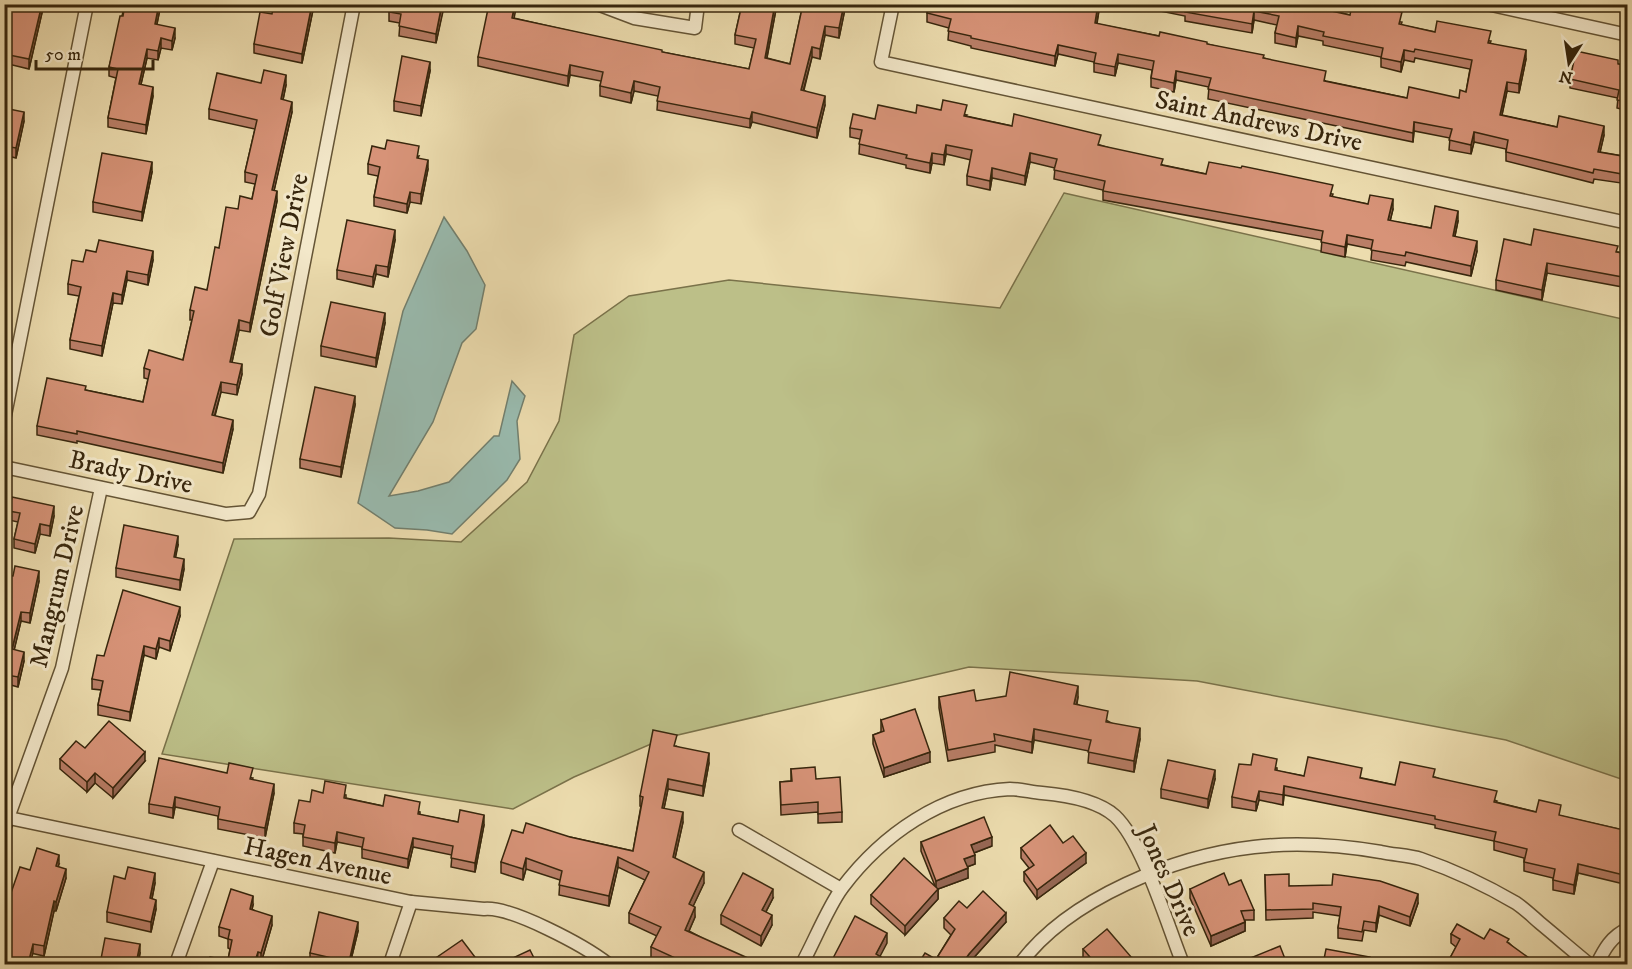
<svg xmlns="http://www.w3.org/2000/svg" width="1632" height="969" viewBox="0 0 1632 969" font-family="'IM FELL DW Pica',serif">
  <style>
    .green { fill: #bcbf88; stroke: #7a724a; stroke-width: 1.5 }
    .water { fill: #99bbaf; stroke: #727f6e; stroke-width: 1.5 }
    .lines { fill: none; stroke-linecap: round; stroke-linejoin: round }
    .street-casing { stroke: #645435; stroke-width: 15 }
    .street { stroke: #f3e8ca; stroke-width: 12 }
    .wall { fill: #b97e67; stroke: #37260d; stroke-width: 1.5 }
    .shaded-wall { fill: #966754; stroke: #37260d; stroke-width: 1.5 }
    .building { fill: #d79378; stroke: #37260d; stroke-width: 1.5 }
    .labels { text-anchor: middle; stroke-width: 6; stroke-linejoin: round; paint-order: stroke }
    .street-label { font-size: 26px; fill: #37260d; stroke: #f3e8ca }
  </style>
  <rect width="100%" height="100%" fill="#ecdcae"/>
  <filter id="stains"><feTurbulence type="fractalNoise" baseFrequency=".00333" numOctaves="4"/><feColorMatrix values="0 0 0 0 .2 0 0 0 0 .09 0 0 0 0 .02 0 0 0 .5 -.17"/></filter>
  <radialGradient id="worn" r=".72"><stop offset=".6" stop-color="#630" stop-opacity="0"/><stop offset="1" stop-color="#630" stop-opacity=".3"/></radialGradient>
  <polygon class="green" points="1064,193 1627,320 1627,781 1506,740 1197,681 969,667 665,738 574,777 513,809 162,754 234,539 389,538 461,542 527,482 559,421 574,335 629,296 729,280 1000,308"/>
  <polygon class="water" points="444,217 467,251 485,285 476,329 462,343 433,422 389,496 418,491 449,482 494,436 499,436 512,381 525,396 517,421 520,459 507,480 452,534 427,530 395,528 358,503 403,311"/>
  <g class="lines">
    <g class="street-casing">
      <g id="street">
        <polyline points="597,4 634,18 695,28 698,4"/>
        <polyline points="893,4 881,62 1628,223"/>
        <polyline points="1487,4 1628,35"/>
        <polyline points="4,420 87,4"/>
        <polyline points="4,467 226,514 249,512 259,494 354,4"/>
        <path d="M9 818 411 902 484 909C511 906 585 946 608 964"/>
        <polyline points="4,829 62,668 101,488"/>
        <polyline points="739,830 841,889"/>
        <polyline points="176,964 213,861"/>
        <polyline points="390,964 411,902"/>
        <path d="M802 964C814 942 828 907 842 888 882 835 942 792 1010 789 1020 789 1031 792 1042 793 1065 795 1097 800 1115 816 1143 842 1168 927 1183 964"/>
        <path d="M1020 964C1069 898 1175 856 1254 847 1297 842 1339 845 1381 852 1394 855 1409 855 1421 859 1453 870 1487 886 1516 903 1525 909 1533 917 1540 923 1557 937 1573 951 1589 964"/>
        <path d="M1597 964C1604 950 1611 936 1628 929"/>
      </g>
    </g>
    <use href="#street" class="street"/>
  </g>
  <g class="wall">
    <polygon points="44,4 29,69 4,63 4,31"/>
    <polygon points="125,4 161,4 157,24 175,38 172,50 161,48 158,60 147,58 141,84 153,96 146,134 108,127 108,118 116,78 109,76 109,67"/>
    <polygon points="313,4 313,10 302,63 254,53 254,44"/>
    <polygon points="444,4 436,43 399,36 400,23 389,21 389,12"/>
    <polygon points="742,4 777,4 767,58 790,64 803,4 846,4 839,38 825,35 820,59 812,57 804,90 825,105 817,138 752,122 750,128 657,110 658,96 634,91 631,103 600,96 600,86 601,81 570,75 568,86 478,66 478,57 514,18 662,52 749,69 754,48 735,44 735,35"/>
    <polygon points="1064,4 1100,4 1097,24 1159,36 1207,44 1264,58 1326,81 1407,98 1459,98 1466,92 1470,69 1415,58 1414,62 1404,60 1401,72 1381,67 1381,57 1323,45 1323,41 1298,36 1296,47 1275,43 1275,33 1277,25 1254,20 1252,33 1185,21 1185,16 1126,4 1325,4 1324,9 1350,15 1402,22 1401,25 1435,32 1491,41 1490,43 1526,59 1519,93 1507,91 1502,115 1557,127 1604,135 1600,152 1628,157 1628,184 1594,179 1593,183 1506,161 1506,149 1474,142 1471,154 1449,150 1450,138 1414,131 1413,142 1208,99 1209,87 1176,80 1174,92 1151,87 1151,78 1152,70 1118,63 1115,76 1094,72 1094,62 1058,54 1055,66 971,48 971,46 948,40 949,28 927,22 927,13 1063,9"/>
    <polygon points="1618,64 1628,66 1628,111 1617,108 1618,98 1570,88 1570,79"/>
    <polygon points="430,71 421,116 394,111 394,101"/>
    <polygon points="261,83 286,85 283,100 292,112 274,190 277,201 250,332 239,330 232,362 242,374 237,395 221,392 215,416 233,429 223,473 77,441 77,443 37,435 37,426 86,390 143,402 148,379 144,378 144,368 183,360 192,320 190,320 190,310 207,290 219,248 238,209 252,199 255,184 245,182 245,172 255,129 209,119 209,109"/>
    <polygon points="4,108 24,121 16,158 4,155"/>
    <polygon points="941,110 967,115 966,116 1100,145 1163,165 1206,174 1333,194 1332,197 1393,209 1390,221 1431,228 1458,221 1455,236 1477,251 1471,276 1406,262 1405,266 1371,260 1372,249 1347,244 1345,257 1321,252 1322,240 1103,200 1103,190 1054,179 1055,168 1030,162 1025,185 992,178 990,190 967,185 967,176 971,160 946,154 944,165 932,163 930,173 906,168 906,165 859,154 860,139 850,137 850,128 875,119"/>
    <polygon points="419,156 418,158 428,169 421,204 410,202 407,213 374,206 374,197 378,176 368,174 368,164"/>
    <polygon points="152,172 142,221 93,212 93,202"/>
    <polygon points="395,240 388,277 376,274 373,287 337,279 337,270"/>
    <polygon points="1531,245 1618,252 1628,254 1628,288 1547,273 1542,300 1496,290 1496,280"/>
    <polygon points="153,260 148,285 127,280 122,304 113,303 102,356 70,349 70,340 79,296 68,294 68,284 83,262"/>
    <polygon points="385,323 376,367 321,356 321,346"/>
    <polygon points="355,405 341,477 300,468 300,459"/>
    <polygon points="9,511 54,516 50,536 40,534 35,553 14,548 14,539 18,522 9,520"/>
    <polygon points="178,545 175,557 184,569 180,590 116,577 116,568"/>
    <polygon points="4,575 39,581 30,623 21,621 14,650 24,661 18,687 7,684"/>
    <polygon points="180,616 170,651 159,647 156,659 144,655 130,721 98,715 98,705 101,690 92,689 92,679 104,656"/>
    <polygon points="939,697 976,701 1078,697 1077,704 1140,739 1134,772 1088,763 1089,751 1034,740 1032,753 995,745 995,752 948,761 939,708"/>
    <polygon points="881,720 930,762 884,777 873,744 873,735 881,732"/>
    <polygon points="676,746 709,763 703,796 668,789 664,808 683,822 675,858 704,883 693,906 695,917 689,931 750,964 666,964 651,958 651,947 657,936 629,923 629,913 645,880 618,867 609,906 559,895 560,880 526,869 523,880 501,873 501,862 523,833 570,837 633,851 641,806 640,806 640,796"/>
    <polygon points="60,759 145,761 113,798 95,783 87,792 60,769"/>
    <polygon points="1251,765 1277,768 1277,771 1304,776 1362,778 1395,785 1435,777 1497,801 1496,802 1536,812 1561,816 1628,831 1628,885 1578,873 1574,894 1553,890 1553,878 1524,871 1524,858 1494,850 1494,841 1435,828 1435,825 1284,795 1283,805 1259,800 1256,811 1232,807 1232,797"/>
    <polygon points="791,769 816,779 842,812 842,822 818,823 818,812 781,815 780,782 791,781"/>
    <polygon points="227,773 253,778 252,780 274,793 265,838 218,829 218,816 175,807 173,818 149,813 149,804"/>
    <polygon points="1215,779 1208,808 1161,798 1161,789"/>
    <polygon points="323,793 346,795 346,798 383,806 420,812 420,815 458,822 484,825 475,872 451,867 452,855 413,847 408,868 362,858 362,847 337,842 335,853 303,846 303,834 294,833 294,823 310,802"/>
    <polygon points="921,842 992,846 974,853 975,864 967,867 968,878 938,889 938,899 905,935 871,904 871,895 935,886 921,851"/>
    <polygon points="1063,843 1086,863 1037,899 1024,881 1024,872 1029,868 1021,858 1021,848"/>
    <polygon points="59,864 58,866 66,878 56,911 54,911 44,956 4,947 4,913 30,870"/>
    <polygon points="1265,875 1289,886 1418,903 1410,926 1379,915 1376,932 1364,930 1362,941 1338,938 1338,928 1340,916 1313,912 1313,918 1266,920"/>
    <polygon points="125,879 155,883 152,899 156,909 151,932 107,922 107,912"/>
    <polygon points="1229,885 1254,910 1254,920 1245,920 1245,931 1211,946 1190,898 1190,889"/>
    <polygon points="773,898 766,912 772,925 761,946 721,924 721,915"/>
    <polygon points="253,905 252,909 272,925 261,963 228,960 230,949 228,948 228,939 219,936 219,927"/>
    <polygon points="967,908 1006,922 968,964 938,961 938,956 951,935 944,928 944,918"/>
    <polygon points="358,931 350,964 318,964 310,963 310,953"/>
    <polygon points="1451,934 1509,943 1529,964 1449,964 1449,960 1456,947 1451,943"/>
    <polygon points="1083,949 1132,964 1088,964 1083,958"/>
    <polygon points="140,953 138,964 100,964"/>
  </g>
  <g class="shaded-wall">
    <polygon points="42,4 44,4 29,69 29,59"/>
    <polygon points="159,4 161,4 155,33 155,24"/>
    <polygon points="312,4 313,4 313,10 302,63 302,54"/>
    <polygon points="442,4 444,4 444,7 436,43 436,34"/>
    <polygon points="515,4 517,4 512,28 512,18"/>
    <polygon points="775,4 777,4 765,67 765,58"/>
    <polygon points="844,4 846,4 839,38 839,28"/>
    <polygon points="1098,4 1100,4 1095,33 1095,23"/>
    <polygon points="1254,11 1254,20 1252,33 1252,24"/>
    <polygon points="825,26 825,35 820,59 820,49"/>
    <polygon points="1298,26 1298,36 1296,47 1296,38"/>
    <polygon points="175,28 175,38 172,50 172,41"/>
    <polygon points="161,38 161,48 158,60 158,51"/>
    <polygon points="1058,45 1058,54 1055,66 1055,56"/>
    <polygon points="812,47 812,57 801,99 801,90"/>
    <polygon points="147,49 147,58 139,93 139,84"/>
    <polygon points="1404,50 1404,60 1401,72 1401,62"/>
    <polygon points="1526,50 1526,59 1519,93 1519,84"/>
    <polygon points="1118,54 1118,63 1115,76 1115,67"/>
    <polygon points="430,62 430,71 421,116 421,106"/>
    <polygon points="570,65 570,75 568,86 568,76"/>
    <polygon points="1176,71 1176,80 1174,92 1174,83"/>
    <polygon points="286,75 286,85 281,109 281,99"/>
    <polygon points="634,81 634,91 631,103 631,93"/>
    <polygon points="1507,82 1507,91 1500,124 1500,115"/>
    <polygon points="153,87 153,96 146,134 146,125"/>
    <polygon points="825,96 825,105 817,138 817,128"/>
    <polygon points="292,102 292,112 272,200 272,190"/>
    <polygon points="24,112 24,121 16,158 16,148"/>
    <polygon points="752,112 752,122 750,128 750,119"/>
    <polygon points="1414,122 1414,131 1413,142 1413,133"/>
    <polygon points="1604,126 1604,135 1598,161 1598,152"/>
    <polygon points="1474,132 1474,142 1471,154 1471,145"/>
    <polygon points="946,145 946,154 944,165 944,155"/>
    <polygon points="932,153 932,163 930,173 930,163"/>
    <polygon points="1030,153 1030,162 1025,185 1025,176"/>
    <polygon points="428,160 428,169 421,204 421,194"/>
    <polygon points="152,162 152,172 142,221 142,212"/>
    <polygon points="992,168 992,178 990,190 990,181"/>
    <polygon points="277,191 277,201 250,332 250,323"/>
    <polygon points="410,192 410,202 407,213 407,204"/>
    <polygon points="1393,199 1393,209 1388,230 1388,220"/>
    <polygon points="1458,211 1458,221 1453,245 1453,236"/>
    <polygon points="395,230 395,240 388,277 388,267"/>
    <polygon points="1347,235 1347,244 1345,257 1345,247"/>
    <polygon points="1477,241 1477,251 1471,276 1471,266"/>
    <polygon points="153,251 153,260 148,285 148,275"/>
    <polygon points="1547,263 1547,273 1542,300 1542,290"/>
    <polygon points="376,265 376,274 373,287 373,277"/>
    <polygon points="127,271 127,280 122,304 122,295"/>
    <polygon points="113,293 113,303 102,356 102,346"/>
    <polygon points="385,313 385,323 376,367 376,358"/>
    <polygon points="239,320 239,330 230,371 230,362"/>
    <polygon points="242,364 242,374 237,395 237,385"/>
    <polygon points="221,382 221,392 212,425 212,415"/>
    <polygon points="355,396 355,405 341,477 341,467"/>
    <polygon points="233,420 233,429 223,473 223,463"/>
    <polygon points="54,506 54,516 50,536 50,526"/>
    <polygon points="40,524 40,534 35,553 35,544"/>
    <polygon points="178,536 178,545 174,566 174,557"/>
    <polygon points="184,559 184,569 180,590 180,580"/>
    <polygon points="39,571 39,581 30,623 30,613"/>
    <polygon points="180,607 180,616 170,651 170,641"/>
    <polygon points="21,612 21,621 12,659 12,649"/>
    <polygon points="159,638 159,647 156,659 156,649"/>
    <polygon points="144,646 144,655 130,721 130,712"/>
    <polygon points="24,652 24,661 18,687 18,677"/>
    <polygon points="7,675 7,684 4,695 4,686"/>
    <polygon points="1078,686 1078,697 1074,715 1074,704"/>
    <polygon points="1140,728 1140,739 1134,772 1134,761"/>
    <polygon points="1034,729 1034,740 1032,753 1032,742"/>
    <polygon points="145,752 145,761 113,798 113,788"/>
    <polygon points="930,752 930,762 884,777 884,768"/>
    <polygon points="709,753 709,763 703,796 703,786"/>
    <polygon points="1215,770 1215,779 1208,808 1208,799"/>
    <polygon points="95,773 95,783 87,792 87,782"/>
    <polygon points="668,779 668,789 662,818 662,808"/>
    <polygon points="274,784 274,793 265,838 265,828"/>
    <polygon points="1284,786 1284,795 1283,805 1283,795"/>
    <polygon points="1259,791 1259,800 1256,811 1256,802"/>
    <polygon points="175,797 175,807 173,818 173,808"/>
    <polygon points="683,812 683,822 673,867 673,857"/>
    <polygon points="484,815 484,825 475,872 475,863"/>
    <polygon points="337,832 337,842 335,853 335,843"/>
    <polygon points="992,837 992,846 971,854 971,845"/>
    <polygon points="413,838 413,847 408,868 408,859"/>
    <polygon points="1086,853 1086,863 1037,899 1037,890"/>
    <polygon points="59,855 59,864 56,875 56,866"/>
    <polygon points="975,855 975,864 964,868 964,859"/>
    <polygon points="618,857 618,867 609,906 609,896"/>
    <polygon points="526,858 526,869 523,880 523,869"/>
    <polygon points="1578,864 1578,873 1574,894 1574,885"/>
    <polygon points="968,868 968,878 938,889 938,899 905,935 905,926 936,890 936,881"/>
    <polygon points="66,869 66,878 56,911 56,902"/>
    <polygon points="704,872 704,883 689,915 689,904"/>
    <polygon points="155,873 155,883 150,908 150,898"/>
    <polygon points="773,889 773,898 762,919 762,910"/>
    <polygon points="1418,894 1418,903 1410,926 1410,917"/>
    <polygon points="253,896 253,905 250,918 250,909"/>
    <polygon points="156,900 156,909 151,932 151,922"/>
    <polygon points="54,901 54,911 44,956 44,946"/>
    <polygon points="1379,906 1379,915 1376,932 1376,923"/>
    <polygon points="695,907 695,917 685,940 685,930"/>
    <polygon points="1006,913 1006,922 968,964 962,964 969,954"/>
    <polygon points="772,915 772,925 761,946 761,936"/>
    <polygon points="272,916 272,925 261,963 261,953"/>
    <polygon points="358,922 358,931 350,964 349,964"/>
    <polygon points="1245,922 1245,931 1211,946 1211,936"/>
    <polygon points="887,933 887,943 876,964 876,954"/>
    <polygon points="33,944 33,953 30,964 28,964"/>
    <polygon points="140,944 140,953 138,964 137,964 137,959"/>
    <polygon points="258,952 257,964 254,964"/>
    <polygon points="1132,958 1132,964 1123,964"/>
  </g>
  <g class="building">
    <polygon points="11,4 42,4 29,59 4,54 4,31"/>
    <polygon points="125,4 159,4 155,24 175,28 172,41 161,38 158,51 147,49 139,84 153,87 146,125 108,118 118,69 109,67 120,16 123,16"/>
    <polygon points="274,4 312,4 302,54 254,44 260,12 272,14"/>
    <polygon points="391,4 442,4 436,34 399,26 401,14 389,12"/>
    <polygon points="489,4 515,4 512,18 662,50 662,52 749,69 756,39 735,35 742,4 775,4 765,58 790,64 803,4 844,4 839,28 825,26 820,49 812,47 801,90 825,96 817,128 752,112 750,119 657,101 660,87 634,81 631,93 600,86 603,72 570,65 568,76 478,57"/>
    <polygon points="929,4 1040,4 1063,9 1064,4 1098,4 1095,23 1159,36 1160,32 1207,42 1207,44 1264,55 1263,58 1326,71 1324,81 1407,98 1409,87 1459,98 1460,90 1466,92 1472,60 1415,49 1414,52 1404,50 1401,62 1381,58 1383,48 1323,36 1324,32 1298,26 1296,38 1275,33 1279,16 1254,11 1252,24 1185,12 1186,7 1172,4 1323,4 1322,9 1350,15 1352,4 1365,4 1402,12 1399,24 1435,32 1437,21 1491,31 1488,43 1526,50 1519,84 1507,82 1500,115 1557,127 1559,116 1604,126 1598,152 1628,157 1628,175 1594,169 1593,173 1506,152 1508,140 1474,132 1471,145 1449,140 1452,129 1414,122 1413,133 1208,89 1211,78 1176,71 1174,83 1151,78 1154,61 1118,54 1115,67 1094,63 1096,53 1058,45 1055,56 971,38 971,36 948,31 951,19 927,13"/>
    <polygon points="1576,51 1618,60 1618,64 1628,66 1628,102 1617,100 1619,90 1570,79"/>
    <polygon points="402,56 430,62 421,106 394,101"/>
    <polygon points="264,70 286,75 281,99 292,102 272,190 277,191 250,323 239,320 230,362 242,364 237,385 221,382 212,415 233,420 223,463 77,431 77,434 37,426 47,378 86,386 85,390 143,402 150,370 144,368 149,350 183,360 194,311 190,310 195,287 207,290 215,247 219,248 226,207 238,209 240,196 252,199 257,175 245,172 257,120 209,109 217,73 261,83"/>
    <polygon points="943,100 967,105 964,116 1012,126 1014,114 1101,135 1098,145 1163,159 1161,165 1206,174 1209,162 1241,168 1242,166 1333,185 1330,196 1368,204 1370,195 1393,199 1388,220 1431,228 1435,206 1458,211 1453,236 1477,241 1471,266 1406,252 1405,256 1371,250 1373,240 1347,235 1345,247 1321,242 1323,231 1103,191 1105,181 1054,170 1057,159 1030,153 1025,176 992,168 990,181 967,176 972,150 946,145 944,155 932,153 930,163 906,158 907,155 859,144 862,130 850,128 853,114 875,119 878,105 916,113 917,105 941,110"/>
    <polygon points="4,108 24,112 16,148 4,146"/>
    <polygon points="387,140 419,146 417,158 428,160 421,194 410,192 407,204 374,197 380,167 368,164 372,146 385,149"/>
    <polygon points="102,153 152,162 142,212 93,202"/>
    <polygon points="347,220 395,230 388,267 376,265 373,277 337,270"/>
    <polygon points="1534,229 1618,246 1616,252 1628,254 1628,278 1547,263 1542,290 1496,280 1504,239 1531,245"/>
    <polygon points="99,240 153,251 148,275 127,271 122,295 113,293 102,346 70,340 81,287 68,284 72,260 83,262 86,250 96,252"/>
    <polygon points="331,302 385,313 376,358 321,346"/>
    <polygon points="315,387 355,396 341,467 300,459"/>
    <polygon points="12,497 54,506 50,526 40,524 35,544 14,539 20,513 9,511"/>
    <polygon points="124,525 178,536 174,557 184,559 180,580 116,568"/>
    <polygon points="15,566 39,571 30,613 21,612 12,649 24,652 18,677 7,675 4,686 4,575 13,576"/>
    <polygon points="123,590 180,607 170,641 159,638 156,649 144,646 130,712 98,705 103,681 92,679 97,655 104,656"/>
    <polygon points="1010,672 1078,686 1074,704 1108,711 1106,722 1140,728 1134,761 1088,752 1091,740 1034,729 1032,742 994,734 995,741 948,750 939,697 974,690 976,701 1006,696"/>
    <polygon points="915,709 930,752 884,768 873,735 884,731 881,720"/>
    <polygon points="109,721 145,752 113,788 95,773 87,782 60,759 76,741 85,748"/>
    <polygon points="653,730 677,735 674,746 709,753 703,786 668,779 662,808 683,812 673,857 704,872 689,904 695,907 685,930 750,959 748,964 688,964 651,947 661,927 629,913 649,872 618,857 609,896 559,885 562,871 526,858 523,869 501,862 512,830 523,833 526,823 570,837 633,851 643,797 640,796"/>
    <polygon points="1253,754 1277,759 1275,770 1304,776 1308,757 1362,768 1360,778 1395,785 1400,762 1435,769 1433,777 1497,791 1494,802 1536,812 1539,800 1561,805 1559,815 1628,831 1628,876 1578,864 1574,885 1553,880 1555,869 1524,862 1527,849 1494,841 1496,832 1435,819 1435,816 1284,786 1283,795 1259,791 1256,802 1232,797 1239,764 1251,765"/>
    <polygon points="159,758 227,773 229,763 253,768 250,779 274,784 265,828 218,819 220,807 175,797 173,808 149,804"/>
    <polygon points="1168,760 1215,770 1208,799 1161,789"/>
    <polygon points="815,767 816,779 840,777 842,812 818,814 818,802 781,805 780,782 792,781 791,769"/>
    <polygon points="325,781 346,785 344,798 383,806 385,795 420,802 418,814 458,822 460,810 484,815 475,863 451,858 453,846 413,838 408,859 362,849 364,838 337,832 335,843 303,837 305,825 294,823 299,800 310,802 312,790 323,793"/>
    <polygon points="984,817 992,837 971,845 975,855 964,859 968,868 936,881 921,842"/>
    <polygon points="1050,825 1063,843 1073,836 1086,853 1037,890 1024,872 1034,865 1021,848"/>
    <polygon points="37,848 59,855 56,866 66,869 56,902 54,901 44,946 33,944 28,964 5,964 10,939 4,937 4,913 20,867 30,870"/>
    <polygon points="904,858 938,889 905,926 871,895"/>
    <polygon points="128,867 155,873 150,898 156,900 151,922 107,912 114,876 125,879"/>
    <polygon points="743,873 773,889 762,910 772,915 761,936 721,915"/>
    <polygon points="1224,873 1229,885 1241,880 1254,910 1241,911 1245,922 1211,936 1190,889"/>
    <polygon points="1289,874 1289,886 1332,885 1333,874 1380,881 1418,894 1410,917 1379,906 1376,923 1364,921 1362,932 1338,928 1341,907 1313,903 1313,909 1266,910 1265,875"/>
    <polygon points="231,889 253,896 250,909 272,916 261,953 258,952 254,964 208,964 210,957 228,960 232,940 228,939 230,930 219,927"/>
    <polygon points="983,891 1006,913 969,954 962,964 918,964 925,953 939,961 941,958 938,956 955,929 944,918 959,901 967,908"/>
    <polygon points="319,912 358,922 349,962 310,953"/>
    <polygon points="855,916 887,933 876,954 886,960 884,964 830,964"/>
    <polygon points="1457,924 1484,939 1490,929 1509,939 1507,942 1529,958 1524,964 1456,964 1449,960 1460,939 1451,934"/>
    <polygon points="1107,929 1132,958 1123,964 1096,964 1083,949"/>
    <polygon points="105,938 140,944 137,959 133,959 131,964 100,964"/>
    <polygon points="462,940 478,961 474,964 427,964"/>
    <polygon points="1280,946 1287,964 1236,964"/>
    <polygon points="1326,949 1370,957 1369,964 1323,964"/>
    <polygon points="530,950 537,964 500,964"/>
  </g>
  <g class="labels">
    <g class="street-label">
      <text transform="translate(1259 120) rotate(12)" y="9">Saint Andrews Drive</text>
      <text transform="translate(283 255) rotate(-79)" y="9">Golf View Drive</text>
      <text transform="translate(131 471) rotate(12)" y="9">Brady Drive</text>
      <text transform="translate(56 586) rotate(-77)" y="9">Mangrum Drive</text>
      <text transform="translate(318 860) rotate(12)" y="9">Hagen Avenue</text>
      <text transform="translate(1170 880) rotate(66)" y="9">Jones Drive</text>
    </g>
  </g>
  <rect width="1632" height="969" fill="none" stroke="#ecdcae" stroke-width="24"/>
  <rect x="6" y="6" width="1620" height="957" fill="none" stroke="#37260d" stroke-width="3"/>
  <rect x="12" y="12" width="1608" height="945" fill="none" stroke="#37260d" stroke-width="1.5"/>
  <g transform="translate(1569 63) rotate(192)" stroke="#f3e8ca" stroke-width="4.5" paint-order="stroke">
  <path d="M0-4.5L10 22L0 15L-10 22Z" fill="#37260d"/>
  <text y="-9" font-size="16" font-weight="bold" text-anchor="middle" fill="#37260d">N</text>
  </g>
  <path d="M36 60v9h117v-9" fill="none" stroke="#37260d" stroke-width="3"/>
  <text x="45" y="60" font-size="18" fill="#37260d" stroke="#f3e8ca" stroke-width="4.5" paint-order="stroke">50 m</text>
  <rect width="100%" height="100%" filter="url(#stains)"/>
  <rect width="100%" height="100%" fill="url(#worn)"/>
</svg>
